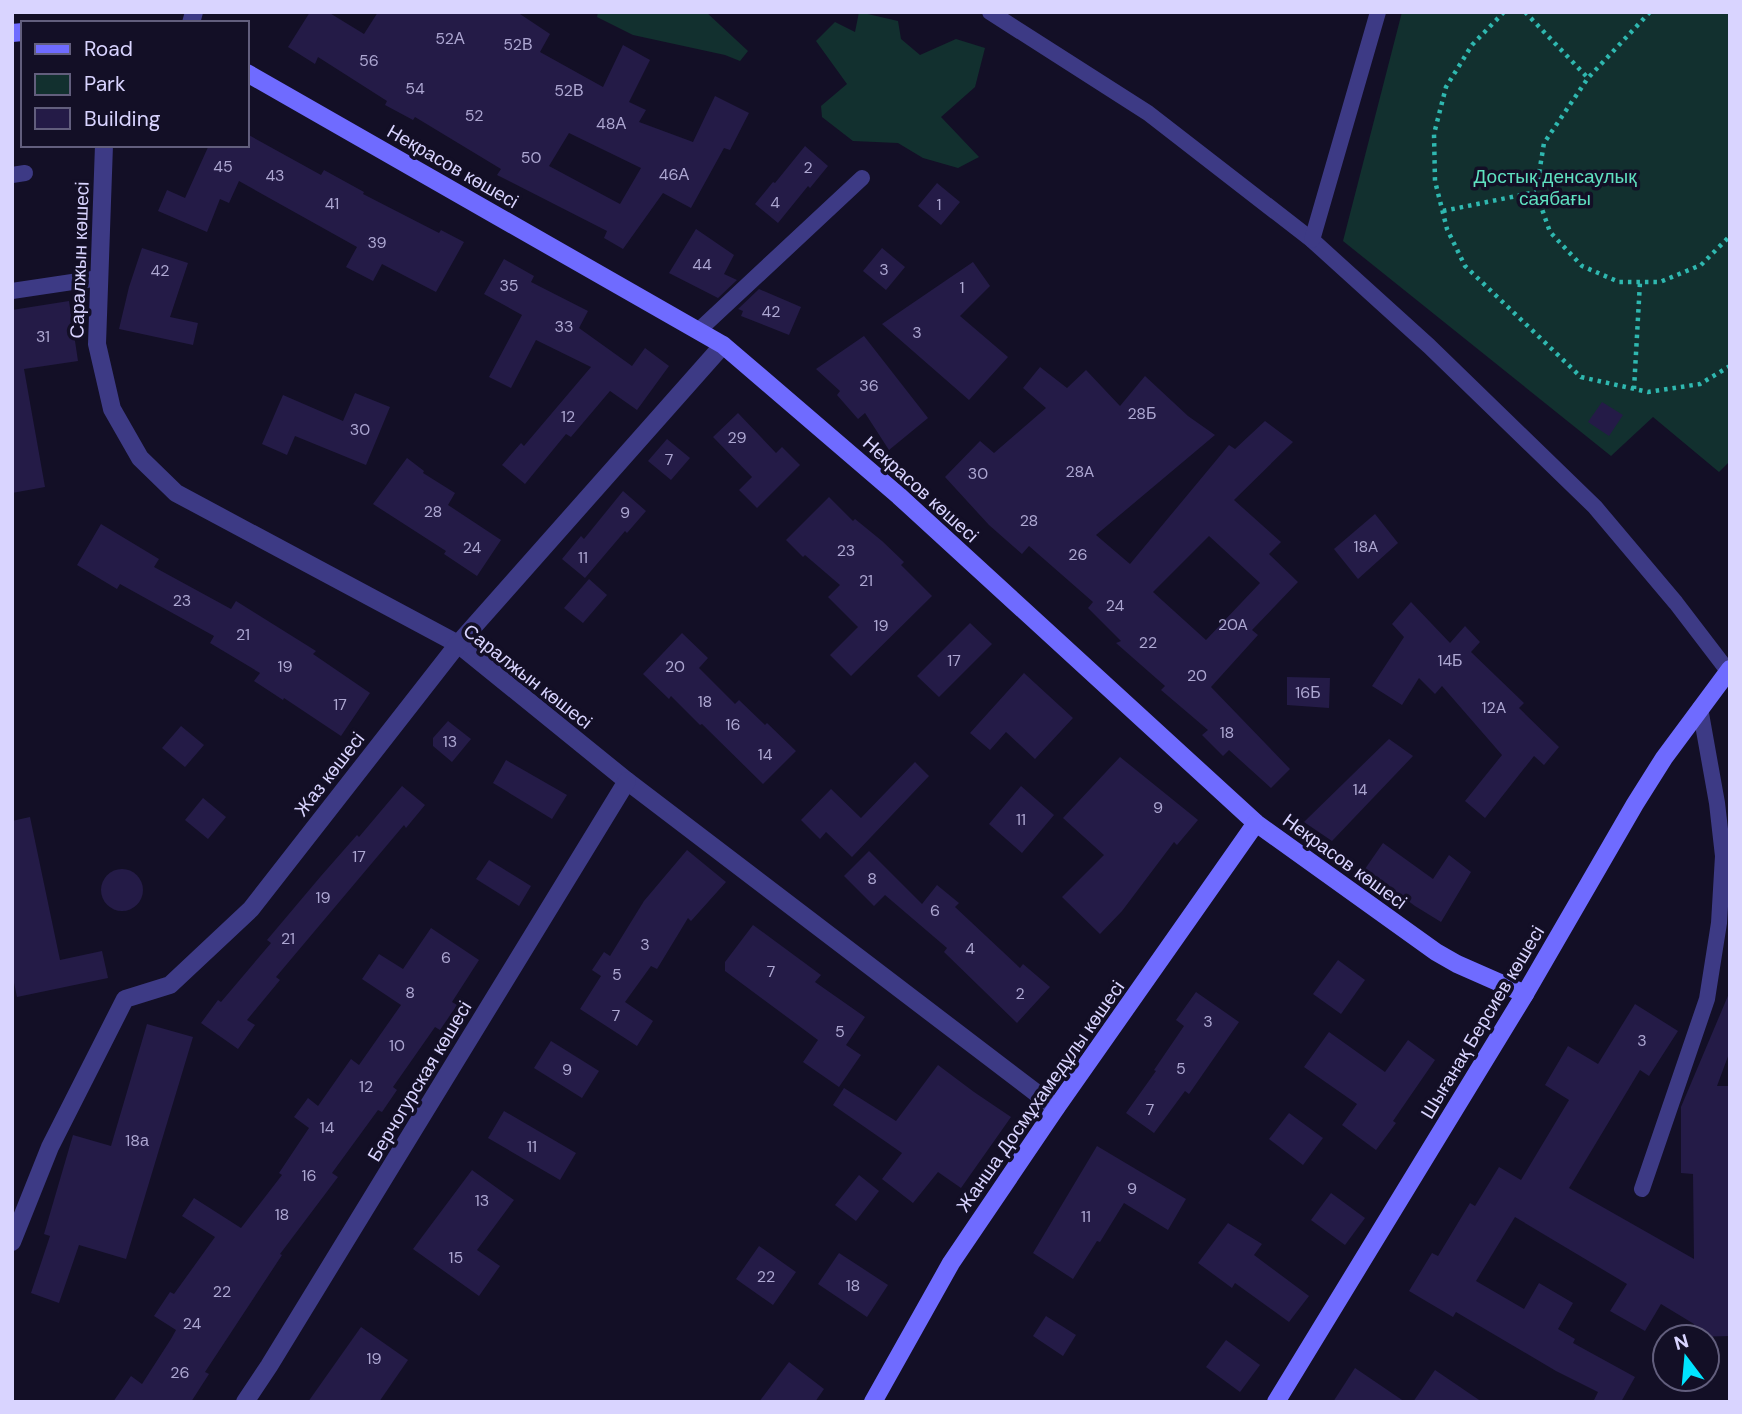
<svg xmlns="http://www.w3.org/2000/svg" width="1742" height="1414" viewBox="0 0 1742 1414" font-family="'DM Sans',sans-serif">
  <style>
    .green { fill: #12302f }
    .building { fill: #241b47; fill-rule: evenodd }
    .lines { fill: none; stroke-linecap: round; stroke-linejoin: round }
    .path { stroke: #2fb8b0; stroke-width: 4.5; stroke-dasharray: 3.5 5; stroke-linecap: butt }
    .lane { stroke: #3d3a85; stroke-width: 16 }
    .street { stroke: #3d3a85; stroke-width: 18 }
    .secondary { stroke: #6f6bff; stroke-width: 18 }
    .labels { text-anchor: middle; stroke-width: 7; stroke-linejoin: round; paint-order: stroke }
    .number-label { font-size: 16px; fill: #aca6d1 }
    .street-label { font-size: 19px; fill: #d9d4ff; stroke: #130f26 }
    .park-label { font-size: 19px; fill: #5fe0c0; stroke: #130f26 }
  </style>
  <rect width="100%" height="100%" fill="#130f26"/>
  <g class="green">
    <polygon points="598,12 706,12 748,51 740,61 725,55 633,35 597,17"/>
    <polygon points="859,12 898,21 901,39 920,55 956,39 985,48 975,87 941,117 979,157 958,168 923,158 898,143 853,141 822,117 821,106 847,84 816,41 835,22 855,32"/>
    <polygon points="1402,12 1730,12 1730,461 1719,472 1653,417 1611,456 1343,241"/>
  </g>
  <g class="building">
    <path d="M310 12H328L364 34 378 12H517L550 34 540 52 603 87 623 45 650 60 629 102 646 110 639 122 693 142 715 96 749 113 730 150 724 148 691 208 663 193 623 249 604 238 607 231 497 175 501 169 415 117 413 120 385 105 387 101 318 57 315 64 288 47ZM569 133 641 168 620 204 549 166Z"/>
    <polygon points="247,134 321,175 324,170 364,192 363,194 439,233 441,230 464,242 436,292 382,264 373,281 346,267 357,247 239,181 229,203 220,199 207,232 158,211 167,190 185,198 209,145 247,145"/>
    <polygon points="805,146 828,166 810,188 808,186 778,223 755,204 773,182 775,183"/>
    <polygon points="937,183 960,202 941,225 918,206"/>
    <polygon points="696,229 734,255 724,274 737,280 718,298 669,273"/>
    <polygon points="142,248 188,263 170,317 198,323 193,345 119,329 129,287"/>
    <polygon points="882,248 905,267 886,290 863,271"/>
    <polygon points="504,259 534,276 531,282 588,311 579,328 632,366 645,348 669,366 637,410 610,391 571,437 566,434 525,484 502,465 521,443 524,446 591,367 536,340 511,388 489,377 522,315 484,294"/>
    <polygon points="973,262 990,286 960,316 1008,357 969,400 882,324"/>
    <polygon points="759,289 801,307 789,335 741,316 743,311 738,309"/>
    <polygon points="69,301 78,361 24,369 45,487 12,493 12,310"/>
    <polygon points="864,336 928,418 889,450 865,413 858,419 837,395 840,391 816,369"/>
    <path d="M1040 367 1067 388 1086 370 1120 406 1145 376 1188 416 1215 435 1096 535 1130 564 1229 445 1235 449 1265 421 1293 442 1234 500 1281 542 1269 554 1298 582 1252 630 1258 635 1211 687 1290 769 1271 788 1229 750 1223 756 1202 735 1208 730 1161 690 1165 686 1116 643 1121 641 1088 608 1093 602 1029 546 1022 554 989 525 945 477 980 441 994 453 1046 408 1023 388ZM1209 536 1260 583 1206 640 1153 592Z"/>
    <polygon points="355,393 390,407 366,465 295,436 287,455 262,444 283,395 343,421"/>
    <polygon points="1602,402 1623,415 1609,436 1588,422"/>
    <polygon points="738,413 776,453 782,447 800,465 757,508 739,490 752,477 713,437"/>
    <polygon points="667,439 690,458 671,480 648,461"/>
    <polygon points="407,458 424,471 423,473 455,493 448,505 501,540 477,576 444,554 446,551 373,504"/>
    <polygon points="623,491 646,511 627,533 625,531 585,578 562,559 581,536 584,539"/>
    <polygon points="829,497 853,521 855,519 882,541 904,562 901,565 932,596 851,676 830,655 858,627 828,597 840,585 805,555 803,557 786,540"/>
    <polygon points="1375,514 1398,543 1358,579 1334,549"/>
    <polygon points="101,524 159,559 154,567 231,609 236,601 316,651 313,654 370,693 341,736 284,698 283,700 254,681 260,673 210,643 214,636 120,584 117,589 77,565"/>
    <polygon points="589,579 607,595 583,623 564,608"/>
    <polygon points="1411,602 1450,643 1465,626 1480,642 1471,652 1524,703 1519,708 1559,747 1544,765 1534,756 1485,818 1465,801 1502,755 1442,686 1435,694 1419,678 1402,705 1372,686 1404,637 1392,624"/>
    <polygon points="970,623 992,644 939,697 917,676"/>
    <polygon points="682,633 708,658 699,668 735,704 739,700 765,725 767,723 796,751 763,784 702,724 700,725 671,696 669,699 643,674"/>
    <polygon points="1024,673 1073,718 1035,759 1006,732 990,750 970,733"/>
    <polygon points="1287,677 1330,678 1329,708 1287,705"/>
    <polygon points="448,721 471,739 452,762 433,746 433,738"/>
    <polygon points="181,726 204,745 185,767 162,748"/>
    <polygon points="1389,739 1413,756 1332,841 1304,822"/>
    <polygon points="1120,757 1198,820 1177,845 1174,842 1122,911 1100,934 1062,897 1104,855 1063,818"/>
    <polygon points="506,760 567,795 552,819 493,783"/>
    <polygon points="915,762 929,776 852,857 826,832 820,839 801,820 831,789 861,818"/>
    <polygon points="402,786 425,805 406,828 404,825 276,977 280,980 247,1020 255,1025 238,1049 201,1023 218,1000 221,1002 271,943 267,940 321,876 357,835 359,837"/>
    <polygon points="1021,786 1054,815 1022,853 989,824"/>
    <polygon points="203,798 226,817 208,839 185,820"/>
    <polygon points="30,817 60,960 102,951 108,978 17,997 12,973 12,821"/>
    <polygon points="1383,843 1433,879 1449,855 1471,872 1441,922 1415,906 1365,869"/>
    <polygon points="687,850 726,882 691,921 688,918 657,969 651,966 625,1002 653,1021 637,1046 580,1009 601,976 592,970 604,952 610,956 644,901"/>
    <polygon points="869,851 922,904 937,885 959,903 955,907 1020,968 1023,964 1050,987 1017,1023 944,952 947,948 885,895 874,906 844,876"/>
    <polygon points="489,860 531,886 519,906 476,879"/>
    <circle cx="122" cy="890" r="21"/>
    <polygon points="753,925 821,975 815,982 865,1017 846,1045 861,1055 839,1087 803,1062 818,1040 725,971 725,962"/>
    <polygon points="431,928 479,960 452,1002 457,1005 440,1030 435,1027 393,1087 397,1090 382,1112 378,1110 332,1173 338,1177 280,1254 282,1255 205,1372 209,1374 191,1402 113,1402 131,1376 142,1384 171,1339 176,1330 154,1316 170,1292 174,1294 215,1237 182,1216 194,1198 241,1228 282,1175 279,1173 309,1128 294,1117 308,1098 318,1106 351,1059 359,1065 401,1005 362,979 379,954 403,969"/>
    <polygon points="1338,960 1365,980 1341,1014 1313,994"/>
    <polygon points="1730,991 1730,1051 1717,1086 1730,1086 1730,1336 1694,1337 1694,1324 1661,1304 1645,1331 1610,1311 1627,1284 1515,1217 1476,1281 1524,1309 1539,1283 1573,1303 1558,1329 1575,1339 1573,1343 1635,1377 1621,1402 1593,1402 1598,1392 1556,1371 1456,1312 1453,1317 1409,1291 1432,1253 1438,1256 1470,1203 1475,1206 1499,1167 1521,1180 1569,1100 1545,1085 1568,1046 1598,1064 1635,1004 1678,1031 1649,1076 1640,1070 1569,1188 1694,1259 1693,1174 1681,1173 1681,1107"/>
    <polygon points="1196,992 1239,1022 1189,1094 1185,1091 1154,1133 1126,1113 1156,1071 1154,1070 1184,1026 1176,1020"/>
    <polygon points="147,1024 193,1037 126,1259 79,1245 59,1303 31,1293 50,1236 44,1234 73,1135 111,1146"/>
    <polygon points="1329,1032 1385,1072 1408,1040 1435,1060 1393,1121 1396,1123 1376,1150 1342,1125 1357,1104 1304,1067"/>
    <polygon points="551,1041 599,1071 582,1098 534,1068"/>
    <polygon points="938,1065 974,1092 1011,1117 961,1188 938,1172 913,1203 882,1179 902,1153 833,1105 844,1088 896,1121"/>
    <polygon points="504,1111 576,1153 560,1180 488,1138"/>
    <polygon points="1289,1113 1323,1138 1303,1165 1269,1139"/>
    <polygon points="1097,1146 1186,1199 1168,1230 1124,1203 1100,1242 1097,1241 1073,1279 1033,1253"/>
    <polygon points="472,1170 514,1200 477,1250 500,1266 479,1296 413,1249"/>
    <polygon points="859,1175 879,1191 856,1221 835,1205"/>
    <polygon points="1331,1193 1365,1218 1345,1245 1311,1220"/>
    <polygon points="1228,1223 1262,1244 1254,1255 1309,1296 1289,1322 1235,1283 1232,1288 1198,1263"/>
    <polygon points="759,1246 796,1272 773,1305 736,1279"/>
    <polygon points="839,1253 888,1285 867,1317 818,1284"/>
    <polygon points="1046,1316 1076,1335 1063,1356 1033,1336"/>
    <polygon points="361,1327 408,1360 379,1402 308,1402"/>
    <polygon points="1226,1340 1260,1365 1240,1392 1206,1367"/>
    <polygon points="789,1362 824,1389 815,1402 759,1402"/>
    <polygon points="1355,1368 1405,1402 1333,1402"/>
    <polygon points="1435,1370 1482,1402 1413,1402"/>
  </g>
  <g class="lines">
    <g class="path">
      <polyline points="1504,12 1472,45 1446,87 1434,134 1435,181 1447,229 1465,266 1581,377 1648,392 1700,384 1730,366"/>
      <polyline points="1525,12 1588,78"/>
      <polyline points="1650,12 1588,78 1544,143 1536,192 1550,232 1582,266 1619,282 1660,282 1701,265 1730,236"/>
      <polyline points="1443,211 1536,192"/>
      <polyline points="1634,389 1640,282"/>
    </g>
    <g class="lane">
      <polyline points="990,12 1148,113 1312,240 1429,346 1595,507 1676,603 1728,671"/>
      <polyline points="12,175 25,173"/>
      <polyline points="1312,240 1378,12"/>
      <polyline points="12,291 99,278"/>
      <polyline points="698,331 862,178"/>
      <polyline points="1642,1189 1707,999 1719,923 1723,856 1717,803 1700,708"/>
    </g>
    <g class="street">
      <polyline points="191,23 194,12"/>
      <polyline points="104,145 97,344 112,409 140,458 176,493 458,644 627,781 1056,1108"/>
      <polyline points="12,1242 50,1147 125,999 170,985 251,909 458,644 723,345"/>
      <polyline points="245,1402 269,1366 627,781"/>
    </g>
    <g class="secondary">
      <polyline points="12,33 23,32"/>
      <polyline points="247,73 723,345 899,496 1256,823 1436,952 1457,964 1525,994"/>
      <polyline points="873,1402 951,1263 1056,1108 1256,823"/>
      <polyline points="1276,1402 1525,994 1635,804 1664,758 1730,669"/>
    </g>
  </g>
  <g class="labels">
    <g class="number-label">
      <text x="450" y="44">52А</text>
      <text x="518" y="50">52В</text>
      <text x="369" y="66">56</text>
      <text x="415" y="94">54</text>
      <text x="569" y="96">52В</text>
      <text x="474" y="121">52</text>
      <text x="611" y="129">48А</text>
      <text x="531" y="163">50</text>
      <text x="223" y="172">45</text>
      <text x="808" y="173">2</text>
      <text x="674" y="180">46А</text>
      <text x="275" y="181">43</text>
      <text x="775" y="208">4</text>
      <text x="332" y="209">41</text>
      <text x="939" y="210">1</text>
      <text x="377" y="248">39</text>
      <text x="702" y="270">44</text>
      <text x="884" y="275">3</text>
      <text x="160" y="276">42</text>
      <text x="509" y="291">35</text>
      <text x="962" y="293">1</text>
      <text x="771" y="317">42</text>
      <text x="564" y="332">33</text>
      <text x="917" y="338">3</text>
      <text x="43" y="342">31</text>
      <text x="869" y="391">36</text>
      <text x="1142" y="419">28Б</text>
      <text x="568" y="422">12</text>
      <text x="360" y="435">30</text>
      <text x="737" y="443">29</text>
      <text x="669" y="465">7</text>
      <text x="1080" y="477">28A</text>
      <text x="978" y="479">30</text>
      <text x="433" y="517">28</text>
      <text x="625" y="518">9</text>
      <text x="1029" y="526">28</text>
      <text x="1366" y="552">18A</text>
      <text x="472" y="553">24</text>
      <text x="846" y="556">23</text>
      <text x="1078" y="560">26</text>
      <text x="583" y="563">11</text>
      <text x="866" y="586">21</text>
      <text x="182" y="606">23</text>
      <text x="1115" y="611">24</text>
      <text x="1233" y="630">20A</text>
      <text x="881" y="631">19</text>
      <text x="243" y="640">21</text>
      <text x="1148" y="648">22</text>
      <text x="954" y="666">17</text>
      <text x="1450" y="666">14Б</text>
      <text x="285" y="672">19</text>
      <text x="675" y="672">20</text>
      <text x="1197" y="681">20</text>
      <text x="1308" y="698">16Б</text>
      <text x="705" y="707">18</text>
      <text x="340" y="710">17</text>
      <text x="1494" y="713">12A</text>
      <text x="733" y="730">16</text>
      <text x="1227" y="738">18</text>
      <text x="450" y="747">13</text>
      <text x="765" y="760">14</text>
      <text x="1360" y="795">14</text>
      <text x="1158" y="813">9</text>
      <text x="1021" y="825">11</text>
      <text x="359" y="862">17</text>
      <text x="872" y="884">8</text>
      <text x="323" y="903">19</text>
      <text x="935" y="916">6</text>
      <text x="288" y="944">21</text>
      <text x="645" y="950">3</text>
      <text x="970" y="954">4</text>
      <text x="446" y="963">6</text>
      <text x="771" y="977">7</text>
      <text x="617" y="980">5</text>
      <text x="410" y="998">8</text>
      <text x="1020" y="999">2</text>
      <text x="616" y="1021">7</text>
      <text x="1208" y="1027">3</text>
      <text x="840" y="1037">5</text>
      <text x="1642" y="1046">3</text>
      <text x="397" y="1051">10</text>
      <text x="1181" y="1074">5</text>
      <text x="567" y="1075">9</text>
      <text x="366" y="1092">12</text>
      <text x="1150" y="1115">7</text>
      <text x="327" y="1133">14</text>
      <text x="137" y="1146">18а</text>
      <text x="532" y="1152">11</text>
      <text x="309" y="1181">16</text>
      <text x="1132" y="1194">9</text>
      <text x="482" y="1206">13</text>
      <text x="282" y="1220">18</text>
      <text x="1086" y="1222">11</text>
      <text x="456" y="1263">15</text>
      <text x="766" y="1282">22</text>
      <text x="853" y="1291">18</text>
      <text x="222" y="1297">22</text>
      <text x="192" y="1329">24</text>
      <text x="374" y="1364">19</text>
      <text x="180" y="1378">26</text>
    </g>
    <g class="street-label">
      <text transform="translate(453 166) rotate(30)" y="7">Некрасов көшесі</text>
      <text transform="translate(79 260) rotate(-88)" y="7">Саралжын көшесі</text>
      <text transform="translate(921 489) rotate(42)" y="7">Некрасов көшесі</text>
      <text transform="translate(528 676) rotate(38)" y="7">Саралжын көшесі</text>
      <text transform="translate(329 774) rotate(-52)" y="7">Жаз көшесі</text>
      <text transform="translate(1345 861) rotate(36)" y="7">Некрасов көшесі</text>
      <text transform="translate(1482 1022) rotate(-59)" y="7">Шығанақ Берсиев көшесі</text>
      <text transform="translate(419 1081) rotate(-59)" y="7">Берчогурская көшесі</text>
      <text transform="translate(1040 1096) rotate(-55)" y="7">Жанша Досмұхамедұлы көшесі</text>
    </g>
    <g class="park-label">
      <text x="1555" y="183">Достық денсаулық<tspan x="1555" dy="22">саябағы</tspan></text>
    </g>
  </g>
  <rect width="1742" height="1414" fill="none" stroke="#d9d4ff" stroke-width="28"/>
  <rect x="21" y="21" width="228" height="126" fill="#130f26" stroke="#625e7d" stroke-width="2"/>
  <rect x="35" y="44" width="35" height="10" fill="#6f6bff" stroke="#625e7d" stroke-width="2"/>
  <text x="84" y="56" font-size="21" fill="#d9d4ff">Road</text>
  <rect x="35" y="74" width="35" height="21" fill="#12302f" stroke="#625e7d" stroke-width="2"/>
  <text x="84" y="91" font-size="21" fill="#d9d4ff">Park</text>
  <rect x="35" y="108" width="35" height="21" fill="#241b47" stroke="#625e7d" stroke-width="2"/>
  <text x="84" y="126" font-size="21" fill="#d9d4ff">Building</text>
  <g transform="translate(1686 1358) rotate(344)"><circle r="33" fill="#130f26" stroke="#625e7d" stroke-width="2"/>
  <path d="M0-5L12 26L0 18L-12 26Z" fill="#00e5ff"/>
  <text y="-10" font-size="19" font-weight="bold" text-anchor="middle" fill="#d9d4ff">N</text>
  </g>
</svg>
